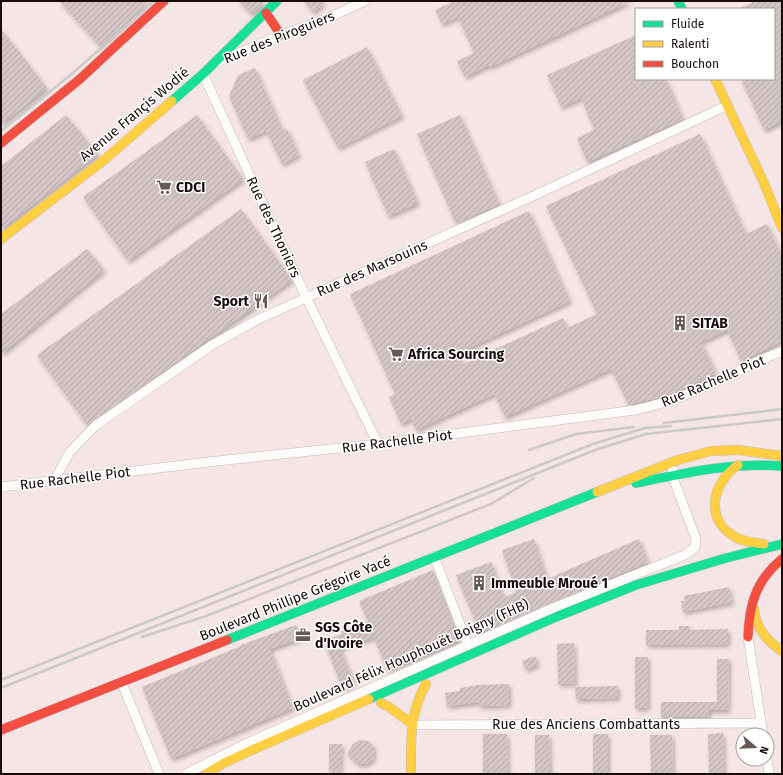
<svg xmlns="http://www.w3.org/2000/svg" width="783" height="775" viewBox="0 0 783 775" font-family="'Fira Sans',sans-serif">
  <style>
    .building { fill: url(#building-hatch); filter: url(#shadow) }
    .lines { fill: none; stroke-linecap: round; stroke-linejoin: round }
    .street-casing { stroke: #c8baba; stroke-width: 10 }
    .fast-casing { stroke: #c8baba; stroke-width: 10 }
    .slow-casing { stroke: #c8baba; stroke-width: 10 }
    .jam-casing { stroke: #c8baba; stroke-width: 10 }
    .street { stroke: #fefbfb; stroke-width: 9 }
    .fast { stroke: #16e098; stroke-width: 9 }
    .slow { stroke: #ffcf43; stroke-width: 9 }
    .jam { stroke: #f24e42; stroke-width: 9 }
    .rail { stroke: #cdc9c9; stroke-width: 2.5 }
    .labels { text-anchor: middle; stroke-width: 3; stroke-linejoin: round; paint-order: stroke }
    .street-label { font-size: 14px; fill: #170c0b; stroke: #fff }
    .poi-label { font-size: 14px; font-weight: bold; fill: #170c0b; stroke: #fff; text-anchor: start }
  </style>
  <defs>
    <pattern id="building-hatch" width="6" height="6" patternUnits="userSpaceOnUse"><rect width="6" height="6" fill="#d3c5c5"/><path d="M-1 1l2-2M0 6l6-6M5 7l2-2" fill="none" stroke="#b4a8a8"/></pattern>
    <filter id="shadow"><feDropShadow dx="2" dy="3" stdDeviation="2" flood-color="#0004"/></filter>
  </defs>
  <rect width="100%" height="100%" fill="#f5e5e4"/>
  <g class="building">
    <polygon points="59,1 149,1 100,46"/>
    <polygon points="238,1 266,1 252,14"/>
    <polygon points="303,1 325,1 314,12"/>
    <polygon points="454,1 631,1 490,67 489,65 465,77 457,61 474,53 458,17 442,24 435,10"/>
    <polygon points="756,1 782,1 782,121 764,130 741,79 774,79 774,9 738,9"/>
    <polygon points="1,29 47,88 1,124"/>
    <polygon points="636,35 636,79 666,79 683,119 587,162 577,138 594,130 581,98 561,107 547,75"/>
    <polygon points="367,47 402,116 338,148 303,80"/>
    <polygon points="255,68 283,131 287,129 299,155 282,164 266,131 248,139 229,96 238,75"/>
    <polygon points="66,115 98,154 1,229 1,166"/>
    <polygon points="197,115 243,179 128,261 83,197"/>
    <polygon points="460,115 499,204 456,224 417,134"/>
    <polygon points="700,134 746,234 767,224 782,256 782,341 741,361 727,330 701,342 716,373 674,393 653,399 628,404 611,369 505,417 494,394 416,430 411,419 401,424 389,397 395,394 350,294 529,211 570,301 458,353 463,364 563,318 567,328 597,314 546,206"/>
    <polygon points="394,149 418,203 388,216 365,162"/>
    <polygon points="241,209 292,280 87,425 37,355"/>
    <polygon points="87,249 104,270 1,354 1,314"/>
    <polygon points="534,539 547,579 639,539 648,562 480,633 456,575 491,562 504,598 516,592 502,550"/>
    <polygon points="433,570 460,640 387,670 374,637 340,648 354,683 342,688 324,641 342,634 341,631 368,622 359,601"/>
    <polygon points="729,587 732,602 683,612 681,601 685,601 684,596"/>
    <polygon points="296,625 301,638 270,649 293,708 171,759 142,687 241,646 241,645"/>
    <polygon points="679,626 689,626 689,630 728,629 728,644 646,645 646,630 679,630"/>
    <polygon points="574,643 575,683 558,684 557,644"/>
    <polygon points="535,656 538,664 526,670 522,661"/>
    <rect x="635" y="657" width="13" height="51"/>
    <polygon points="717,659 729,659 728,710 709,710 709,717 661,717 661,702 717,702"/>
    <polygon points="509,684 509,705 479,706 479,702 447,706 445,693 460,691 460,688 477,685"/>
    <polygon points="618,686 618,698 576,699 575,687"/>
    <polygon points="723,733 724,774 709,774 708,734"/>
    <polygon points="483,734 507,734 508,774 483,774"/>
    <rect x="593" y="734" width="15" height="40"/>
    <polygon points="535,735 549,735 550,774 535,774"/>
    <polygon points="650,735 672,735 673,774 651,774"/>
    <polygon points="360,740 368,741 374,747 374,755 373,759 366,764 358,764 355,762 347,754 353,744"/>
    <polygon points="329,744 342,744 340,773 329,771"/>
  </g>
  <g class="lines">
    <g class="street-casing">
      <g id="street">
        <polyline points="217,62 281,35 326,19 365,1"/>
        <polyline points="203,74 306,297 378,444"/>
        <polyline points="54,481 69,453 95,426 212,345 259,319 531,197 726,106"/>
        <path d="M1 487 217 461 378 444 635 410C679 401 716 382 756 362 764 358 774 355 782 351"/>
        <polyline points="434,556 468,645"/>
        <polyline points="748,637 763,735"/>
        <polyline points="122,683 159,774"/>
        <polyline points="411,725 761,723"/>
        <polyline points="767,759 769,774"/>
        <polyline points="186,774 245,744 468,645 553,608 687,554 695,547 696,539 672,475 673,470"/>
      </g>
    </g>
    <g class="fast-casing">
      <g id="fast">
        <polyline points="678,1 682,9"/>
        <polyline points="172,101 203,74 277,1"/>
        <path d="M636 483C685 473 732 462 782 466"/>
        <polyline points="227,640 597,492"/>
        <polyline points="369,699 556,617 636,585 726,558 782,544"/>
      </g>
    </g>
    <g class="slow-casing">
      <g id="slow">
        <polyline points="715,79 764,183 782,228"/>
        <polyline points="1,239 104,160 172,101"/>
        <path d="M738 465C711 484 704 521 737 538 745 542 755 543 764 544"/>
        <polyline points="597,492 678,460 711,451 738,450 782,456"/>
        <path d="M754 609C756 628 766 640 782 651"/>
        <polyline points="381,703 389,707 411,723"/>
        <polyline points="206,774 224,763 252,750 369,699"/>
        <path d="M411 774C411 741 409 714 426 684"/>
      </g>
    </g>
    <g class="jam-casing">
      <g id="jam">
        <polyline points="266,13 281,35"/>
        <polyline points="1,143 80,79 164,1"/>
        <path d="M748 637C749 605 756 580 782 559"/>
        <polyline points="1,730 227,640"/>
      </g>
    </g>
    <use href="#street" class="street"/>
    <use href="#fast" class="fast"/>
    <use href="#slow" class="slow"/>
    <use href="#jam" class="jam"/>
    <g class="rail">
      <polyline points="1,131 73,73 154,1"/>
      <polyline points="664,423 782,409"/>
      <polyline points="529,450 576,434 634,427"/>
      <polyline points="142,637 206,616 491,504 534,478"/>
      <polyline points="1,680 593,444 645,428 671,426"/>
      <polyline points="1,688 595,450 646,434 782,419"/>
    </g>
  </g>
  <defs>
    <g id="supermarket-bare" transform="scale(1.2)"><path d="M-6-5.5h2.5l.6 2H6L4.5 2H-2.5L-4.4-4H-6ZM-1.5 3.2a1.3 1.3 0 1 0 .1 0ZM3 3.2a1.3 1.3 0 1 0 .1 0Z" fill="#655857" stroke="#fff" stroke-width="2.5" paint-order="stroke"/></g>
    <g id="restaurant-bare" transform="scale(1.2)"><path d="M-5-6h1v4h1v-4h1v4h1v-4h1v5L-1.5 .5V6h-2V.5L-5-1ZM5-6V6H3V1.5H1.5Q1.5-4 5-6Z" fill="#655857" stroke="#fff" stroke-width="2.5" paint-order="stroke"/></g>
    <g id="building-bare" transform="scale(1.2)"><path d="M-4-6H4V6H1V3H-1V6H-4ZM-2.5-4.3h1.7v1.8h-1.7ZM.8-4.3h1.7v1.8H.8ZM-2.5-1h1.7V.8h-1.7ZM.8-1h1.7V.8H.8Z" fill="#655857" stroke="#fff" stroke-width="2.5" paint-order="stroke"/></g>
    <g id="office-bare" transform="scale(1.2)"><path d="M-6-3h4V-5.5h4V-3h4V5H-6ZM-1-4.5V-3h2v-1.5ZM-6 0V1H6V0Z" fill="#655857" stroke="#fff" stroke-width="2.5" paint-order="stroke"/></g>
  </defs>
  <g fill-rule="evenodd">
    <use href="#supermarket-bare" x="164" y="187"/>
    <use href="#restaurant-bare" x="261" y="301"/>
    <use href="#building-bare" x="680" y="323"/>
    <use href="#supermarket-bare" x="396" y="354"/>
    <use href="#building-bare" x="479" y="583"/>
    <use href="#office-bare" x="303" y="635"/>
  </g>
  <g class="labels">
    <g class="street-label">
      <text transform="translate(279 37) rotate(-22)" y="5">Rue des Piroguiers</text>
      <text transform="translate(134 114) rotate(-40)" y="5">Avenue Françis Wodié</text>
      <text transform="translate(274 227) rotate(65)" y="5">Rue des Thoniers</text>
      <text transform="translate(372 268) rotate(-24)" y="5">Rue des Marsouins</text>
      <text transform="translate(713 381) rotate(-23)" y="5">Rue Rachelle Piot</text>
      <text transform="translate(397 441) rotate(-7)" y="5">Rue Rachelle Piot</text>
      <text transform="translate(75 478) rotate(-7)" y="5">Rue Rachelle Piot</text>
      <text transform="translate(295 598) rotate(-22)" y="5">Boulevard Phillipe Grégoire Yacé</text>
      <text transform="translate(411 655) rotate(-24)" y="5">Boulevard Félix Houphouët Boigny (FHB)</text>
      <text x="586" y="729">Rue des Anciens Combattants</text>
    </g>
    <g class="poi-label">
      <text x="176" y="192">CDCI</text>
      <text x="249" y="306" text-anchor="end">Sport</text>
      <text x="692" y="328">SITAB</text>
      <text x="408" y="359">Africa Sourcing</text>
      <text x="491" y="588">Immeuble Mroué 1</text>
      <text x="315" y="632">SGS Côte<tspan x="315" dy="16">d'Ivoire</tspan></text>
    </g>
  </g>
  <rect width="783" height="775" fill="none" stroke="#170c0b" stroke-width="4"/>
  <rect x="635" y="8" width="140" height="72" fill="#ffffff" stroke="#a29e9d"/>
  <rect x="643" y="21" width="20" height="6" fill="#16e098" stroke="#a29e9d"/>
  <text x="671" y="28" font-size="12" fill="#170c0b">Fluide</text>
  <rect x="643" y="41" width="20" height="6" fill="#ffcf43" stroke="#a29e9d"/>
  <text x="671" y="48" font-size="12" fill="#170c0b">Ralenti</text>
  <rect x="643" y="61" width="20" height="6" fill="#f24e42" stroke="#a29e9d"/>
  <text x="671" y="68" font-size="12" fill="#170c0b">Bouchon</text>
  <g transform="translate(755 747) rotate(109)"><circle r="19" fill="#ffffff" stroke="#a29e9d"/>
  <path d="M0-3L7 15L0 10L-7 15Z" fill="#655857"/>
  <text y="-6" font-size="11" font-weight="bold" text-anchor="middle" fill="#170c0b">N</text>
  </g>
</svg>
